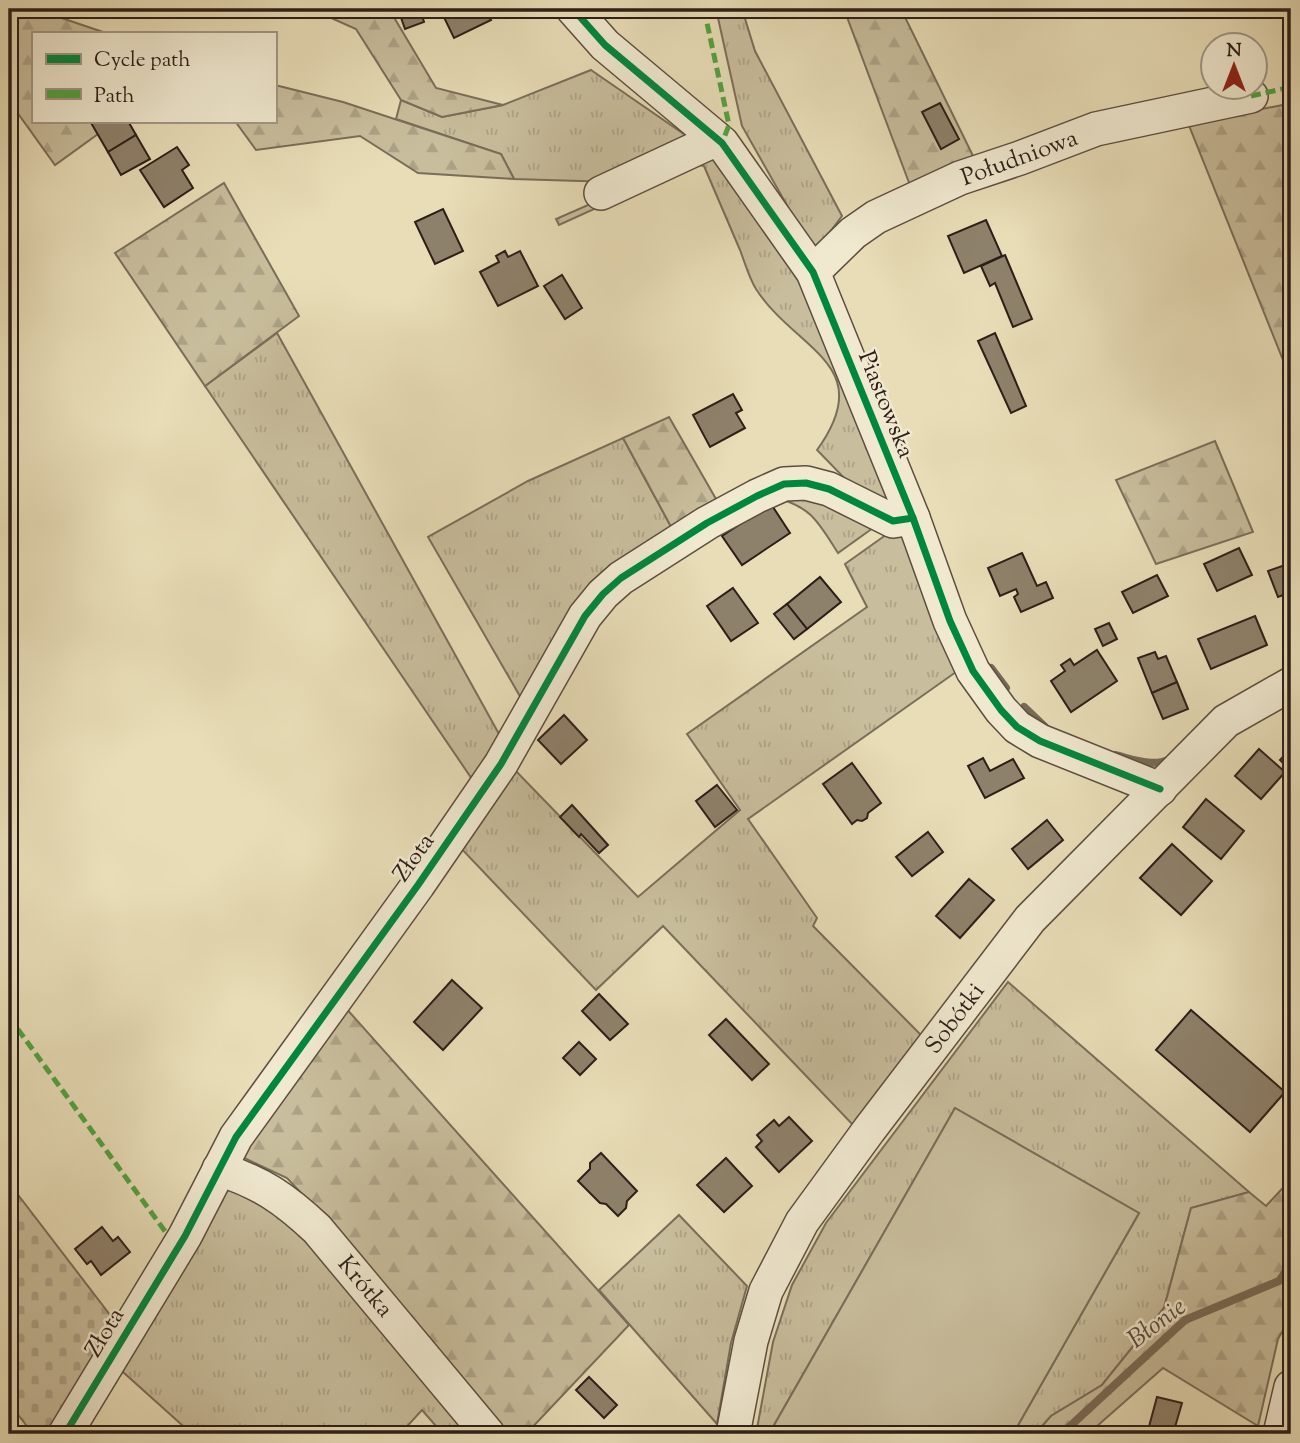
<svg xmlns="http://www.w3.org/2000/svg" width="1300" height="1443" viewBox="0 0 1300 1443" font-family="'Sorts Mill Goudy',serif">
  <style>
    .grass { fill: url(#grass-tufts); stroke: #7a6e5a; stroke-width: 2 }
    .forest { fill: url(#forest-firs); stroke: #7a6e5a; stroke-width: 2 }
    .cemetery { fill: url(#cemetery-stones); stroke: #7a6e5a; stroke-width: 2 }
    .garden { fill: #c8bd9c; stroke: #7a6e5a; stroke-width: 2 }
    .lines { fill: none; stroke-linecap: round; stroke-linejoin: round }
    .stream { stroke: #776a57; stroke-width: 8 }
    .building { fill: #8e816b; stroke: #2d1e19; stroke-width: 2 }
    .minor-casing { stroke: #5c4e40; stroke-width: 36 }
    .minor { stroke: #f0e9d0; stroke-width: 33 }
    .quiet { stroke: #52a240; stroke-width: 5; stroke-dasharray: 10 5; stroke-linecap: butt }
    .cycleway-casing { stroke: #f0e9d0; stroke-width: 11 }
    .cycleway { stroke: #00873e; stroke-width: 7 }
    .labels { text-anchor: middle; stroke-width: 5; stroke-linejoin: round; paint-order: stroke }
    .street-label { font-size: 24px; fill: #2d1e19; stroke: #f0e9d0 }
    .water-label { font-size: 26px; font-style: italic; fill: #584a3d; stroke: #f0e9d0 }
  </style>
  <defs>
    <pattern id="grass-tufts" width="24" height="20" patternUnits="userSpaceOnUse" patternTransform="scale(1.75)"><rect width="24" height="20" fill="#c8bd9c"/><path d="M3 7l-1-3M5 7V3M7 7l1-3M15 17l-1-3M17 17v-4M19 17l1-3" fill="none" stroke="#aca286"/></pattern>
    <pattern id="forest-firs" width="22" height="20" patternUnits="userSpaceOnUse" patternTransform="scale(1.75)"><rect width="22" height="20" fill="#c8bd9c"/><path d="M5 1l3.5 6h-7zM16 11l3.5 6h-7z" fill="#aca286"/></pattern>
    <pattern id="cemetery-stones" width="16" height="16" patternUnits="userSpaceOnUse" patternTransform="scale(1.75)"><rect width="16" height="16" fill="#c8bd9c"/><path d="M2 7V4a2 2 0 0 1 4 0v3zM10 15v-3a2 2 0 0 1 4 0v3z" fill="#aca286"/></pattern>
  </defs>
  <rect width="100%" height="100%" fill="#e8ddb7"/>
  <filter id="stains"><feTurbulence type="fractalNoise" baseFrequency=".00286" numOctaves="4"/><feColorMatrix values="0 0 0 0 .2 0 0 0 0 .09 0 0 0 0 .02 0 0 0 .5 -.17"/></filter>
  <radialGradient id="worn" r=".72"><stop offset=".6" stop-color="#630" stop-opacity="0"/><stop offset="1" stop-color="#630" stop-opacity=".3"/></radialGradient>
  <g class="grass">
    <polygon points="716,9 742,9 755,51 842,216 814,253 742,126"/>
    <polygon points="591,70 691,139 614,182 514,179 501,154 396,119 401,100 442,117 503,105"/>
    <path d="M707 153 715 155 756 209 816 308 896 503 881 506 851 485 817 450C879 364 796 351 756 289 749 278 745 263 740 250 728 222 716 194 704 166L693 164 559 225 556 219Z"/>
    <polygon points="277,333 504,743 476,785 205,386"/>
    <polygon points="623,438 675,534 525,705 428,537 528,481"/>
    <path d="M807 494 873 528 838 553C818 522 812 507 774 497Z"/>
    <polygon points="890,532 901,534 956,672 748,819 817,918 813,926 921,1035 853,1125 663,926 596,990 456,843 513,768 638,897 740,810 687,734 867,607 845,564"/>
    <polygon points="1008,982 1249,1192 1191,1208 1164,1308 1102,1385 1051,1416 1035,1434 1013,1434 1139,1213 955,1108 769,1434 756,1434 773,1342 792,1285 826,1223"/>
    <polygon points="228,1186 277,1202 472,1434 443,1434 422,1410 400,1434 192,1434 113,1363"/>
    <polygon points="679,1215 747,1286 731,1343 717,1424 599,1290"/>
  </g>
  <g class="forest">
    <polygon points="9,9 35,9 106,33 33,33 33,121 116,121 55,165 9,101"/>
    <polygon points="311,9 389,9 436,88 503,105 442,117 401,100 356,29"/>
    <polygon points="844,9 901,9 976,162 911,188"/>
    <polygon points="275,85 343,102 501,154 514,179 418,173 360,136 256,150 235,121 275,121"/>
    <polygon points="1283,105 1291,123 1291,380 1188,123"/>
    <polygon points="224,183 299,316 205,386 115,253"/>
    <polygon points="669,417 720,506 675,534 623,438"/>
    <polygon points="1215,441 1253,532 1156,564 1116,480"/>
    <polygon points="344,1006 629,1325 526,1434 505,1434 359,1254 287,1178 240,1156"/>
    <polygon points="1291,1179 1291,1316 1278,1339 1258,1426 1163,1368 1088,1434 1035,1434 1051,1416 1102,1385 1164,1308 1191,1208 1249,1192 1266,1206"/>
  </g>
  <polygon class="cemetery" points="9,1183 117,1324 53,1434 33,1434 9,1403"/>
  <polygon class="garden" points="955,1108 1139,1213 1013,1434 769,1434"/>
  <g class="lines">
    <g class="stream">
      <polyline points="991,668 1006,688"/>
      <polyline points="1024,707 1045,727"/>
      <path d="M1115 755C1132 759 1154 768 1170 759"/>
      <polyline points="1057,1434 1067,1429 1185,1320 1279,1281 1291,1264"/>
    </g>
  </g>
  <g class="building">
    <polygon points="398,9 420,9 424,22 405,29"/>
    <polygon points="440,9 485,9 491,20 454,38"/>
    <polygon points="940,103 959,139 941,149 922,112"/>
    <polygon points="90,121 128,121 136,135 108,152"/>
    <polygon points="136,135 150,159 121,175 108,152"/>
    <polygon points="177,147 189,165 182,170 193,188 164,207 140,170"/>
    <polygon points="443,209 463,251 435,264 415,222"/>
    <polygon points="986,220 1002,256 964,273 948,236"/>
    <polygon points="505,251 508,257 520,251 538,286 498,306 480,272 499,262 496,256"/>
    <polygon points="1005,255 1032,319 1013,327 995,283 990,286 981,266"/>
    <polygon points="562,275 582,308 565,319 544,286"/>
    <polygon points="995,333 1026,406 1011,413 978,341"/>
    <polygon points="733,394 742,410 736,413 745,428 710,447 693,415"/>
    <polygon points="771,504 790,533 742,565 722,536"/>
    <polygon points="1239,548 1252,575 1217,591 1204,564"/>
    <polygon points="1022,553 1037,586 1046,582 1053,598 1021,612 1014,597 1018,594 1016,589 1000,596 988,568"/>
    <polygon points="1288,564 1291,573 1291,592 1278,597 1268,571"/>
    <polygon points="1157,575 1168,596 1133,613 1122,592"/>
    <polygon points="820,577 841,602 807,629 787,604"/>
    <polygon points="733,588 758,623 731,641 707,606"/>
    <polygon points="787,604 807,629 794,639 774,614"/>
    <polygon points="1255,616 1267,645 1211,669 1198,639"/>
    <polygon points="1109,623 1117,639 1103,646 1095,629"/>
    <polygon points="1097,650 1117,681 1071,712 1051,681 1065,671 1061,665 1070,659 1074,665"/>
    <polygon points="1155,652 1158,659 1166,656 1177,682 1152,693 1138,658"/>
    <polygon points="1177,682 1188,709 1163,719 1152,693"/>
    <polygon points="564,715 587,740 561,764 538,740"/>
    <polygon points="1291,748 1291,771 1280,760"/>
    <polygon points="1259,749 1285,772 1261,799 1235,776"/>
    <polygon points="983,758 990,771 1013,759 1024,778 985,798 968,766"/>
    <polygon points="852,763 881,803 868,813 867,818 862,821 857,820 852,824 823,784"/>
    <polygon points="717,785 737,810 715,827 696,801"/>
    <polygon points="1206,799 1244,831 1221,859 1183,827"/>
    <polygon points="572,805 608,845 599,853 581,834 579,837 560,817"/>
    <polygon points="1047,820 1063,840 1028,869 1012,849"/>
    <polygon points="928,832 943,852 912,876 896,857"/>
    <polygon points="1172,844 1212,881 1181,915 1140,878"/>
    <polygon points="969,879 994,900 960,938 936,916"/>
    <polygon points="452,980 482,1008 443,1050 414,1022"/>
    <polygon points="599,994 628,1024 610,1040 582,1011"/>
    <polygon points="1191,1010 1285,1092 1250,1132 1156,1050"/>
    <polygon points="726,1019 769,1064 752,1080 709,1035"/>
    <polygon points="579,1042 596,1059 580,1075 563,1058"/>
    <polygon points="789,1117 812,1141 779,1172 756,1147 762,1141 757,1135 774,1120 779,1126"/>
    <polygon points="601,1153 637,1191 627,1201 626,1208 618,1216 606,1204 600,1203 578,1181 590,1169 590,1163"/>
    <polygon points="726,1158 752,1186 724,1212 697,1185"/>
    <polygon points="102,1227 113,1241 118,1237 130,1252 101,1275 91,1261 87,1264 75,1249"/>
    <polygon points="589,1377 617,1405 604,1418 576,1390"/>
    <polygon points="1157,1397 1182,1403 1173,1434 1147,1434"/>
  </g>
  <g class="lines">
    <g class="minor-casing">
      <g id="minor">
        <polyline points="573,9 605,45 722,143 813,272 913,518 950,621 973,671 1001,710 1017,727 1040,741 1160,789"/>
        <polyline points="601,193 717,139"/>
        <polyline points="813,272 853,233 876,217 960,178 1020,158 1096,129 1251,96"/>
        <path d="M219 1169C262 1183 285 1199 317 1229L488 1434"/>
        <polyline points="65,1434 185,1236 236,1137 418,885 501,764 585,616 603,594 621,578 707,523 757,496 784,484 806,483 829,489 893,521 913,518"/>
        <polyline points="733,1434 751,1341 766,1291 802,1222 869,1130 1030,919 1226,721 1291,684"/>
        <polyline points="1280,1434 1291,1387"/>
      </g>
    </g>
    <use href="#minor" class="minor"/>
    <g class="quiet">
      <polyline points="704,9 729,125 722,143"/>
      <polyline points="1251,96 1291,87"/>
      <polyline points="9,1017 167,1234"/>
    </g>
    <g class="cycleway-casing">
      <g id="cycleway">
        <polyline points="573,9 605,45 722,143 813,272 913,518 950,621 973,671 1001,710 1017,727 1040,741 1160,789"/>
        <polyline points="65,1434 185,1236 236,1137 418,885 501,764 585,616 603,594 621,578 707,523 757,496 784,484 806,483 829,489 893,521 913,518"/>
      </g>
    </g>
    <use href="#cycleway" class="cycleway"/>
  </g>
  <g class="labels">
    <g class="street-label">
      <text transform="translate(1019 157) rotate(-20)" y="8">Południowa</text>
      <text transform="translate(887 404) rotate(68)" y="8">Piastowska</text>
      <text transform="translate(413 857) rotate(-55)" y="8">Złota</text>
      <text transform="translate(954 1018) rotate(-53)" y="8">Sobótki</text>
      <text transform="translate(366 1286) rotate(50)" y="8">Krótka</text>
      <text transform="translate(104 1332) rotate(-59)" y="8">Złota</text>
    </g>
    <g class="water-label">
      <text transform="translate(1156 1322) rotate(-37)" y="9">Błonie</text>
    </g>
  </g>
  <rect width="1300" height="1443" fill="none" stroke="#e8ddb7" stroke-width="35"/>
  <rect x="10" y="10" width="1279" height="1422" fill="none" stroke="#2d1e19" stroke-width="3.5"/>
  <rect x="18" y="18" width="1265" height="1408" fill="none" stroke="#2d1e19" stroke-width="2"/>
  <rect x="32" y="32" width="245" height="91" fill="#f0e9d0" stroke="#a29887" stroke-width="2"/>
  <rect x="46" y="54" width="35" height="10" fill="#00873e" stroke="#a29887" stroke-width="2"/>
  <text x="94" y="66" font-size="21" fill="#2d1e19">Cycle path</text>
  <rect x="46" y="89" width="35" height="10" fill="#52a240" stroke="#a29887" stroke-width="2"/>
  <text x="94" y="102" font-size="21" fill="#2d1e19">Path</text>
  <g transform="translate(1234 66)"><circle r="33" fill="#f0e9d0" stroke="#a29887" stroke-width="2"/>
  <path d="M0-5L12 26L0 18L-12 26Z" fill="#8f2418"/>
  <text y="-10" font-size="19" font-weight="bold" text-anchor="middle" fill="#2d1e19">N</text>
  </g>
  <rect width="100%" height="100%" filter="url(#stains)"/>
  <rect width="100%" height="100%" fill="url(#worn)"/>
</svg>
